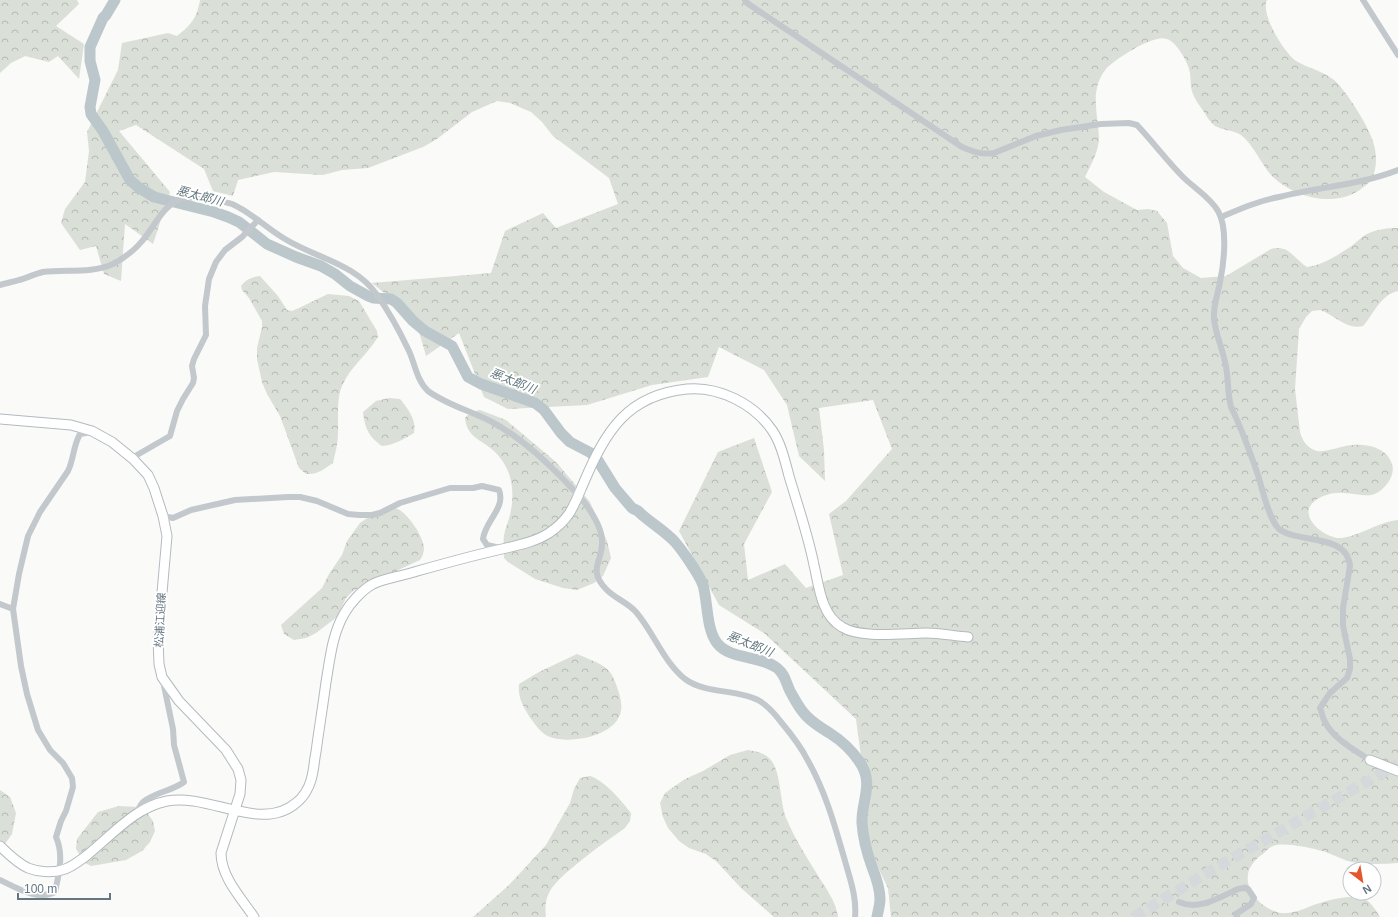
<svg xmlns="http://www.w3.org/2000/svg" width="1398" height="917" viewBox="0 0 1398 917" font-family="Helvetica,'Noto Sans JP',sans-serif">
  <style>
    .forest { fill: url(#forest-crowns) }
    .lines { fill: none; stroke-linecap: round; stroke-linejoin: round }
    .river { stroke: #bbc7cb; stroke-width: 11 }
    .highway-tunnel { stroke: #d5d9db; stroke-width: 11; stroke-dasharray: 11 5.5; stroke-linecap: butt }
    .secondary-casing { stroke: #b3babf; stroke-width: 11 }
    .street { stroke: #c3c8cc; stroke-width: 6 }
    .secondary { stroke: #fff; stroke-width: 9 }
    .labels { text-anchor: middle; stroke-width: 4; stroke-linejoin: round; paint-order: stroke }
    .street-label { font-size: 11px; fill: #657683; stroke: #fff }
    .water-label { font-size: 12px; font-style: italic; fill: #60757c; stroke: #fff }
  </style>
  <defs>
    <pattern id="forest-crowns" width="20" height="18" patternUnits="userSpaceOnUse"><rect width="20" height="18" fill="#dadfd7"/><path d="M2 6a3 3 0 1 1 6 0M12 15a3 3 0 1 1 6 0" fill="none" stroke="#b4b9b4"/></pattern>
  </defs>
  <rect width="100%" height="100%" fill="#fafaf8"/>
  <g class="forest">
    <polygon points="0,0 77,0 79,4 56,26 84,44 79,79 58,56 49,62 25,56 11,63 0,73"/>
    <path d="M200 0H1267C1260 13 1284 53 1296 61 1308 68 1323 71 1334 80 1346 90 1371 130 1374 145 1377 156 1377 170 1371 180 1369 184 1364 186 1361 189 1335 208 1295 198 1273 177 1261 165 1254 145 1241 135 1233 130 1222 130 1215 126 1210 122 1207 117 1204 112 1200 106 1195 100 1193 94 1190 87 1191 80 1190 73 1189 64 1177 42 1167 39 1154 34 1115 59 1106 69 1089 90 1098 114 1099 137 1099 152 1091 164 1085 177L1104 192 1137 210 1148 209 1157 211 1167 223 1173 256 1183 268 1201 278 1226 276 1271 249C1289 244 1294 259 1307 267 1322 265 1337 256 1350 247 1356 243 1361 237 1367 234 1377 229 1388 228 1398 228V291C1380 295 1374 314 1363 326 1346 330 1335 315 1320 310L1312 311 1306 317 1299 329 1295 389 1300 432C1302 440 1307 448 1317 451 1326 453 1343 445 1353 445 1368 444 1387 448 1392 464 1394 470 1392 476 1389 481 1375 502 1364 494 1343 493 1334 492 1322 495 1315 501 1296 514 1323 538 1340 538 1358 537 1378 522 1398 520V863C1383 864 1368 865 1352 862 1341 860 1330 852 1318 850 1308 847 1282 842 1273 846 1269 848 1266 851 1263 854 1258 857 1252 863 1249 870 1242 890 1263 910 1281 913 1291 914 1302 910 1311 906 1325 901 1356 891 1369 902 1374 907 1377 912 1380 917H891L888 888 860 831V804L866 794 856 719 765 634 719 605 679 531 718 452 754 438 772 492 744 544 748 580 785 564 806 588 843 575 829 514 846 501 892 449 873 400 819 408 824 450 825 481 799 456 787 405 764 370 719 347 708 377 652 385 587 405 508 409 484 397 459 333 426 356 415 318 372 283 491 273 505 231 543 213 556 228 618 204 609 178 553 136 542 122 531 112 510 103 497 101 472 112 437 139 423 147 368 168 342 170 323 175 274 172 238 180 233 196 213 191 204 169 136 125 119 131 170 192 153 244 125 224 121 281 104 274 96 246 80 250 61 223 65 209 85 182 89 151 87 132 118 70 122 43 168 33 177 36C191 25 197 18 200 0Z"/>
    <path d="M260 276 278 296 287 310 292 311 299 308 328 294 349 296 359 301 377 331 378 337C367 355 350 367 342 386 335 401 340 428 337 445 336 451 334 457 333 463 324 469 317 475 306 474L299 468 280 416 267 394 262 382 257 359V348L262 327V321L249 298 242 290 241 286C246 279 252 277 260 276Z"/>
    <path d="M389 398 400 399C408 409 417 420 414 433 404 439 394 445 382 446 368 436 365 428 363 412L376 401Z"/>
    <path d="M480 410 506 420 556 462 590 502 607 541 611 558 603 576 594 583 577 590 563 588 535 579 508 562 504 558C504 551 503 543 504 536 505 527 510 519 511 510 513 500 513 487 510 477 508 469 502 459 496 453 484 440 467 439 465 418 469 413 473 412 480 410Z"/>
    <path d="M395 508C406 510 424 537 424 548 424 553 422 557 420 560L353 591 346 598 337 617 316 633 306 638 294 640 284 634 281 625 322 588 329 574 342 555 347 541 360 523 373 514Z"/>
    <path d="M577 654C586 658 599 662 607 669 612 673 615 681 617 687 620 696 624 708 619 717 609 737 570 744 550 737 541 734 534 723 529 716 522 704 518 698 519 684L539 672Z"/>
    <path d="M748 750C756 751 764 753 770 759 782 772 779 803 787 820 795 839 806 856 817 874 825 887 836 901 838 917H774L741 888 717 862 706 854 689 848 679 841 668 828 663 817 660 803 665 793 685 779 703 771 730 755Z"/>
    <path d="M590 776C605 781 621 800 631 813L630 821 625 828C608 840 556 876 549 893 545 900 545 909 546 917H473L509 885 546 845 570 803 574 789 580 778Z"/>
    <polygon points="0,790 10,797 16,813 12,834 0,851"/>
    <polygon points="119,806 137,807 147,813 153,821 155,831 150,842 142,851 126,860 91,866 85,863 76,849 77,839 98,812"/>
  </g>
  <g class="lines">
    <path class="river" d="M115 0 106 15 103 18 90 47V61L95 80 90 107 91 114 103 131 130 180 138 187 154 197 214 212 228 217 239 222 267 244 296 257 321 266 335 274 350 286 368 296 373 298 391 299 397 303 413 321 425 331 452 346 468 377 481 384 535 403 544 410 561 433 570 442 591 453 597 459 615 488 632 508 638 511C649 522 664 530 675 542 682 550 699 574 703 585 708 602 706 629 717 643 730 660 760 655 777 668 785 674 786 683 790 691 794 698 798 706 803 712 810 722 822 728 831 734 842 741 852 751 859 761 875 783 861 801 862 823 863 838 867 853 872 867 876 877 880 888 880 899 880 905 878 911 877 917"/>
    <polyline class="highway-tunnel" points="1134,917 1217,867 1398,764"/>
    <g class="secondary-casing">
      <g id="secondary">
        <path d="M0 419 71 425 92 431 112 442 133 459 148 475 154 488 163 516 167 536 158 638 159 664 162 677 179 701 226 750 238 769 241 780 240 794 221 853C221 877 241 898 254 917"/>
        <polyline points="1370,760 1398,771"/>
        <path d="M0 846C8 854 17 863 28 868 38 872 52 873 62 870 71 868 79 861 86 856 111 836 135 807 167 801 209 793 261 833 296 803 303 798 309 788 311 780 314 771 314 761 316 752 319 729 323 705 326 682 330 659 332 635 344 614 350 603 362 590 373 584 383 579 396 577 407 574 439 565 470 556 502 549 519 545 535 542 549 533 571 518 574 505 584 482 606 431 627 395 687 389 719 386 754 404 772 430 781 443 785 461 789 476 798 506 808 535 814 565 819 586 821 615 842 627 861 639 904 633 926 633 940 633 954 636 968 637"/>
      </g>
    </g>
    <g class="street">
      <path d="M745 0 747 3 962 147C974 152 982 155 994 153L1036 136 1061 130 1101 124 1129 123 1137 125C1153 142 1167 161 1183 177 1194 188 1210 197 1218 211 1228 228 1224 263 1220 282 1218 294 1213 306 1214 318 1215 333 1222 347 1225 362 1229 377 1227 392 1231 407 1242 429 1250 452 1258 475 1262 488 1269 520 1279 529 1299 544 1347 533 1350 566L1343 608V626L1350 659V669L1347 678 1330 693 1320 708C1322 712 1322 716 1324 720 1332 738 1354 750 1370 760"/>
      <polyline points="1363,0 1398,55"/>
      <path d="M1221 217C1240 209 1258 201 1279 197 1318 187 1360 185 1398 170"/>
      <path d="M0 285C6 283 13 282 19 280 27 278 34 274 43 272 66 269 91 274 113 264 124 258 135 250 143 240 153 228 165 203 181 199 191 196 204 197 213 200 219 201 226 202 232 204 251 212 267 229 285 239 316 258 356 264 377 295 390 313 400 332 409 351 415 364 417 381 428 391 447 405 471 411 492 422 520 437 544 459 566 482 573 490 581 497 587 506 594 516 602 529 602 541 603 562 587 569 606 589 614 598 627 602 636 612 654 633 663 661 685 679 705 694 737 689 758 700 767 705 775 714 781 722 791 734 800 745 807 759 825 790 835 826 845 861 850 879 857 898 855 917"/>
      <polyline points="133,459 137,455 170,436 177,411 183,399 193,383 194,378 192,366 194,359 206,335 205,306 209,279 216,262 225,250 242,237 258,220"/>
      <path d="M163 516 173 518 191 510 235 500 288 497H300L317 501 348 514 359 515H372L380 513 400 503 450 488H473L482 486 499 490C506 508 485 521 483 539L487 545 500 548"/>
      <polyline points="0,604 13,609"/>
      <path d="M136 814C138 810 140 805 143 802 155 792 172 791 184 782L174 745 173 729 163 681"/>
      <path d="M0 880C17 888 37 901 55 892 59 873 64 855 56 837L61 821 66 811 73 787 72 778 63 763 50 750 38 730 27 694 21 666 13 609 19 574 28 536 40 512 68 471C74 459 73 446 80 434L91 432"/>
      <path d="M1179 902C1199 911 1220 897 1238 889L1244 888 1248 889 1254 898 1251 904 1236 914 1237 917"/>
    </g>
    <use href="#secondary" class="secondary"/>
  </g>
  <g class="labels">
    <g class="street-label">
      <text transform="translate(160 620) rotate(-87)" y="4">松浦江迎線</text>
    </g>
    <g class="water-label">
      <text transform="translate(200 196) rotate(15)" y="4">悪太郎川</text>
      <text transform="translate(513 381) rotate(22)" y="4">悪太郎川</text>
      <text transform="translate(750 644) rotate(22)" y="4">悪太郎川</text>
    </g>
  </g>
  <g transform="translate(1362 881) rotate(149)"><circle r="19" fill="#ffffff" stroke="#c1c8cd"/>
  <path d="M0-3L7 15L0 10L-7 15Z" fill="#e4572e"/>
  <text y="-6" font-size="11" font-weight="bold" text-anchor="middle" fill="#657683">N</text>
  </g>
  <path d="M18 893v6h92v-6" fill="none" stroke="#657683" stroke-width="2"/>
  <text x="24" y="893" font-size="12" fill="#657683" stroke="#ffffff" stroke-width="3" paint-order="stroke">100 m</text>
</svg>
